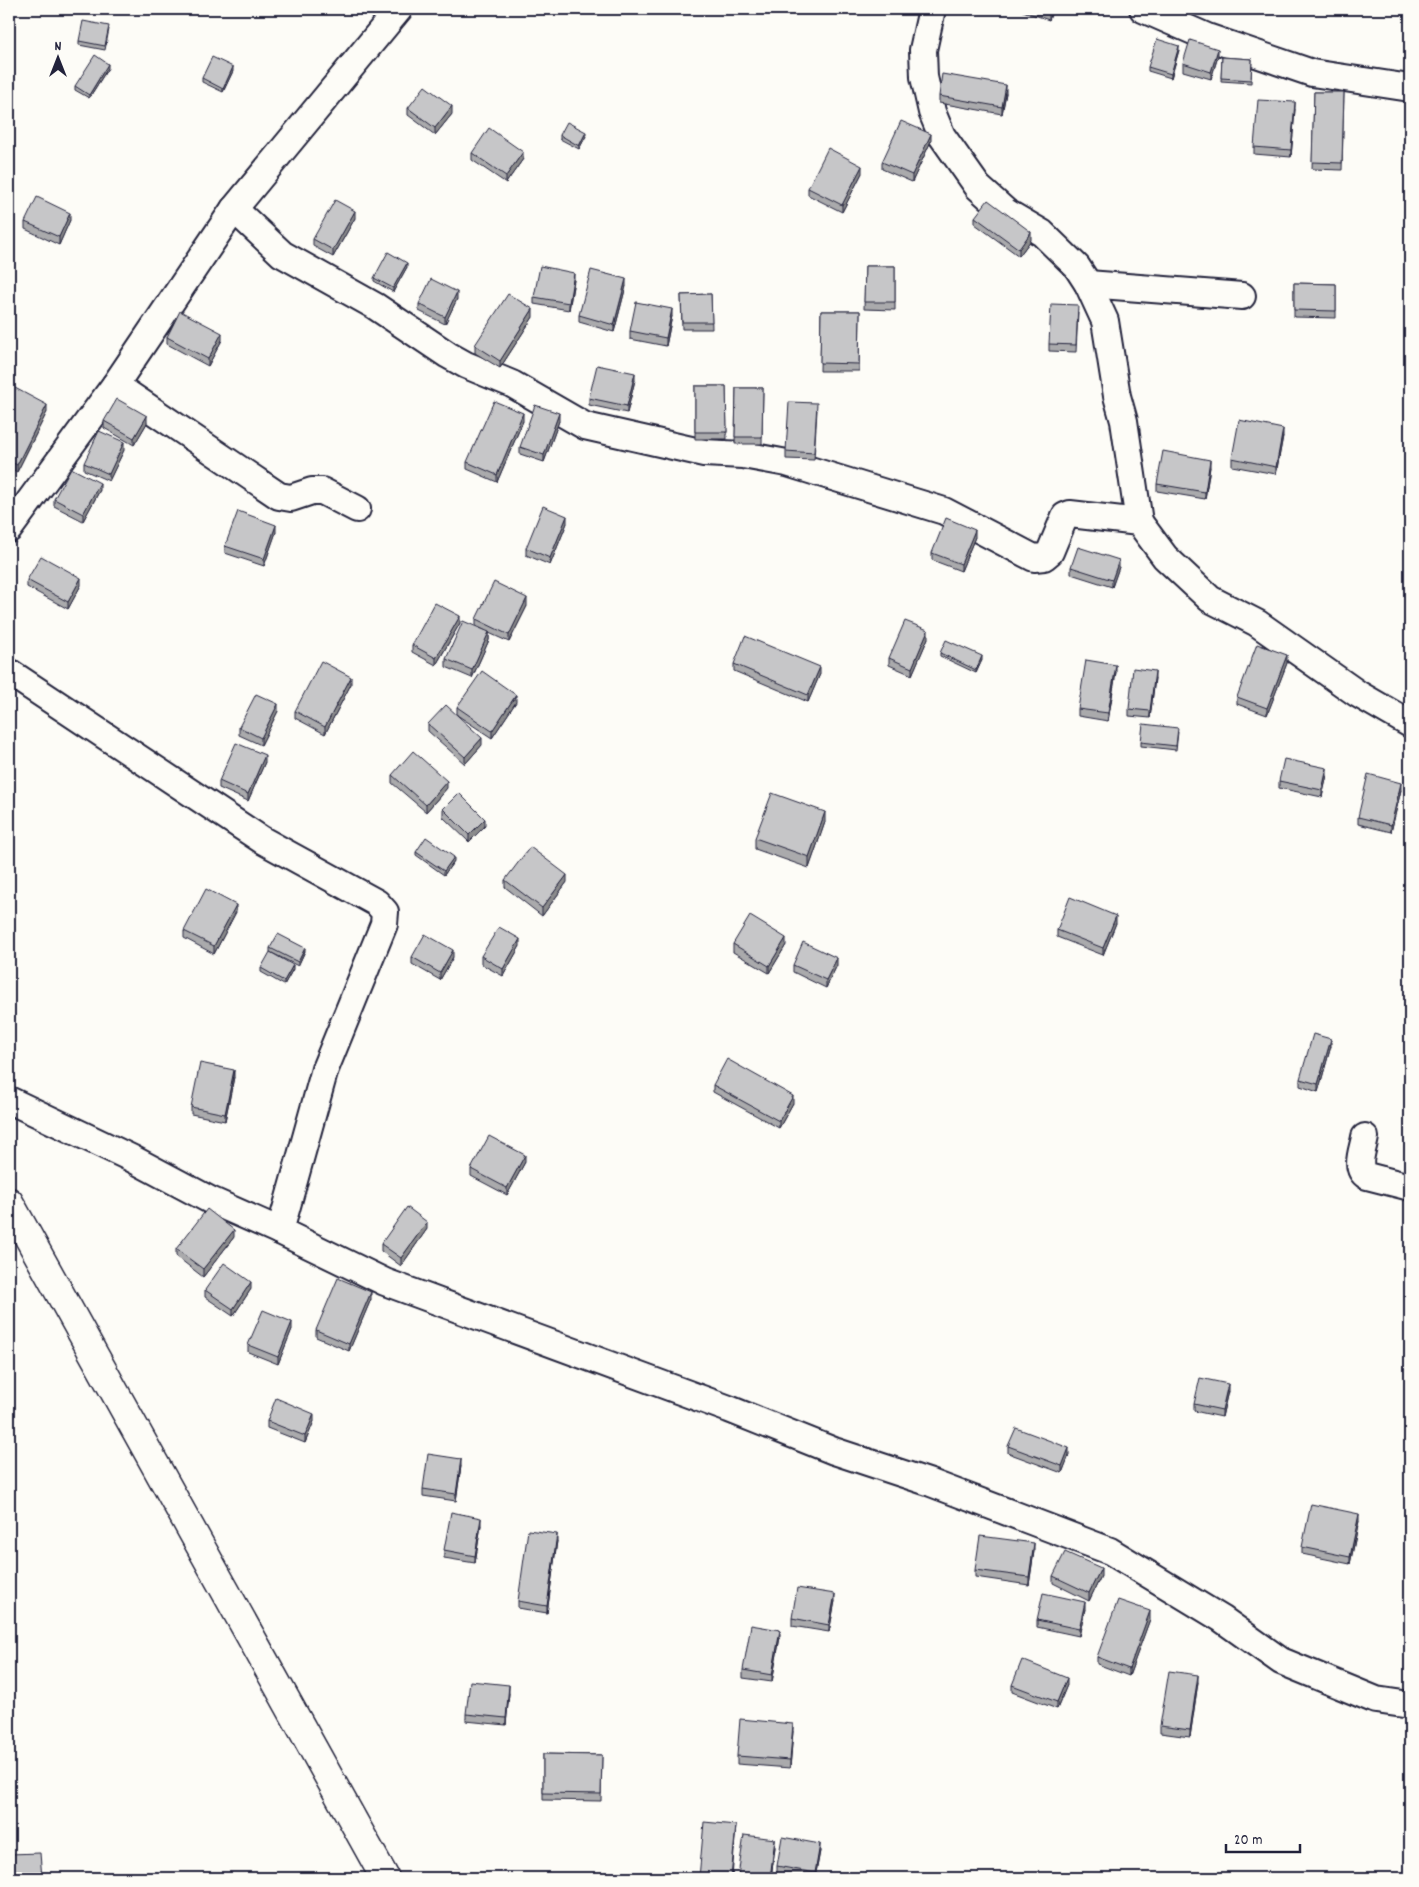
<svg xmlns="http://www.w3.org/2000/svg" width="1419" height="1887" viewBox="0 0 1419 1887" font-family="Dekko,sans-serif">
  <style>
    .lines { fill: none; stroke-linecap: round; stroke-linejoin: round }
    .minor-casing { stroke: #22223b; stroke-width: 30 }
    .highway-casing { stroke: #22223b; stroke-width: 31 }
    .minor { stroke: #fdfcf7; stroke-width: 26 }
    .highway { stroke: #fdfcf7; stroke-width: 28 }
    .wall { fill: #aaaaac; stroke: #22223b }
    .shaded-wall { fill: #8b8b8c; stroke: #22223b }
    .building { fill: #c6c6c8; stroke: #22223b }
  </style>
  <rect width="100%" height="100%" fill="#fdfcf7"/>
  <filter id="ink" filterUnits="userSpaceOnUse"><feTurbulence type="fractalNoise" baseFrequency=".02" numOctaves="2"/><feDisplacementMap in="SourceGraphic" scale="10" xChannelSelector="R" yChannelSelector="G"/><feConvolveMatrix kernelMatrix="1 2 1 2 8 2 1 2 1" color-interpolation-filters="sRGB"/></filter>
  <g filter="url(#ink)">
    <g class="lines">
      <g class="minor-casing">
        <g id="minor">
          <polyline points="932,9 923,50 924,77 932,112 942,136 978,187 1006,212 1042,233 1077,267 1088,284 1105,321 1117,396 1124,421 1139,522"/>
          <polyline points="1143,9 1207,37 1312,73 1410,88"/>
          <polyline points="234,209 282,254 375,306 448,355 466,365 512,384 585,426 704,453 743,455 787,463 944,511 1034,558 1044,557 1050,552 1065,516 1070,514 1139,522 1165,557 1210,599 1257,623 1358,694 1410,724"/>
          <polyline points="1088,284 1242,296"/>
          <polyline points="115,385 279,496 291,498 312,491 322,491 357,509"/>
          <polyline points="9,529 115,385 234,209 399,9"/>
          <polyline points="9,672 262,840 377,903 385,912 384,924 325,1069 280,1231"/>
          <polyline points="9,1100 131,1158 210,1200 280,1231 385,1282 729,1409 834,1451 931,1483 1110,1551 1222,1619 1281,1661 1376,1700 1410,1705"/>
          <path d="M1365 1137C1363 1150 1354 1168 1367 1176L1410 1187"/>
        </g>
      </g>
      <g class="highway-casing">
        <polyline id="highway" points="9,1202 385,1878"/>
      </g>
      <use href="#minor" class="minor"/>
      <use href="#highway" class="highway"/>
    </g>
    <g class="wall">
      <polygon points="455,9 464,9 461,13"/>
      <polygon points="1017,9 1053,9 1049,20"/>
      <polygon points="109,29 105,50 79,45 79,41"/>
      <polygon points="1179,50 1171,78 1148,71 1148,67"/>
      <polygon points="1218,56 1211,79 1183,71 1183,63"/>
      <polygon points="1222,57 1252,59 1251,83 1221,81"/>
      <polygon points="108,68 89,98 75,90 75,86"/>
      <polygon points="233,71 223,92 202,82 202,78"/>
      <polygon points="1314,92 1344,92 1342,170 1312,169"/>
      <polygon points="1006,93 1002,114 939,103 939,96"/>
      <polygon points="408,108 452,114 435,135 408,115"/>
      <polygon points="1295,109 1291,157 1254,154 1254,147"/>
      <polygon points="560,135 586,136 579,149 560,139"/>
      <polygon points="931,141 912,182 882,169 882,162"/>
      <polygon points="472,153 523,159 506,183 472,160"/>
      <polygon points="862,173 842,212 808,195 808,188"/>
      <polygon points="975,217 1031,240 1019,256 975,224"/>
      <polygon points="355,218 333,257 313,246 313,239"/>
      <polygon points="70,220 59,245 25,229 25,222"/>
      <polygon points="865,266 895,266 895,310 864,309"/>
      <polygon points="407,267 393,292 374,281 374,278"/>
      <polygon points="574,280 569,310 534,304 534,297"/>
      <polygon points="1294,283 1336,284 1336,318 1294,317"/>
      <polygon points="626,286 614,332 579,322 579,315"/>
      <polygon points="711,294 712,329 682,329 681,295"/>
      <polygon points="457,299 445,324 419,311 419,304"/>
      <polygon points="821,311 860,311 859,371 820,371"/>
      <polygon points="1078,312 1076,352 1049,351 1049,344"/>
      <polygon points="672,316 666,346 630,339 630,331"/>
      <polygon points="533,317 500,368 475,353 475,345"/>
      <polygon points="167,337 222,340 208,366 167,344"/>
      <polygon points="635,380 627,413 589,405 589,398"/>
      <polygon points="695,386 726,386 727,439 695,439"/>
      <polygon points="736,388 763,388 762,444 735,444"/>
      <polygon points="9,400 47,412 17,472 9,468"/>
      <polygon points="817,410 814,460 786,459 786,451"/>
      <polygon points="104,421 147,423 134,445 104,428"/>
      <polygon points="523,421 497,482 467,469 467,462"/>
      <polygon points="559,421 544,462 520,454 520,447"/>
      <polygon points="1283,436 1276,474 1232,466 1232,458"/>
      <polygon points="124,450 109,481 84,470 84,463"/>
      <polygon points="1210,467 1205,499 1157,491 1157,484"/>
      <polygon points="100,490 83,521 54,506 54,499"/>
      <polygon points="567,523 550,565 526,555 526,548"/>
      <polygon points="276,532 264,566 225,553 225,546"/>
      <polygon points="975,537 961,571 932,560 932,553"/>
      <polygon points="1071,567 1119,567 1112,587 1071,574"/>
      <polygon points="27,580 81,585 68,609 27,587"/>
      <polygon points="527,606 509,642 489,633 489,640 472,678 446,667 446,659 486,631 476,626 476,619"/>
      <polygon points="460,623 436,665 412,652 412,645"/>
      <polygon points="928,638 912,675 889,665 889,658"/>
      <polygon points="940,653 982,660 976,673 940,656"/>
      <polygon points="1287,663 1267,715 1237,704 1237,697"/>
      <polygon points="734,664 820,674 808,702 734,671"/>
      <polygon points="1116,672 1108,721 1078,716 1078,709"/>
      <polygon points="1155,678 1150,718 1129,716 1129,709"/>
      <polygon points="351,684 325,734 295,718 295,711"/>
      <polygon points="516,702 492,738 457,715 457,707"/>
      <polygon points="278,711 261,745 239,735 239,727"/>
      <polygon points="428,724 482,745 465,764 428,731"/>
      <polygon points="1178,732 1176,750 1141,746 1141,742"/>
      <polygon points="265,762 248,801 219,788 219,781"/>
      <polygon points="392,775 447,788 426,812 392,783"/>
      <polygon points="1327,775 1322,797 1279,788 1279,781"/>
      <polygon points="1401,790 1391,832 1358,824 1358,817"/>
      <polygon points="443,809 485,826 469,842 443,817"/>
      <polygon points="825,822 809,868 755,849 755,838"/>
      <polygon points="416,852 454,861 444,875 416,855"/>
      <polygon points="505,880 567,882 542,916 505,887"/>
      <polygon points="236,912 214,954 184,938 184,931"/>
      <polygon points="1116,923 1103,955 1057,937 1057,930"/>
      <polygon points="733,944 786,945 769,973 733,952"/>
      <polygon points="520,946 503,976 481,964 481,956"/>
      <polygon points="270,948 305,951 298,966 270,952"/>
      <polygon points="412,957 453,957 440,980 412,964"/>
      <polygon points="793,965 837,965 826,988 793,972"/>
      <polygon points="261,968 293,969 284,985 261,972"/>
      <polygon points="1331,1046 1318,1092 1300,1086 1300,1079"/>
      <polygon points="234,1077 225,1121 191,1114 191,1107"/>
      <polygon points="713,1085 793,1103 779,1128 713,1092"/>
      <polygon points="525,1162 507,1195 471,1176 471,1169"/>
      <polygon points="427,1229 401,1266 381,1251 381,1244"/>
      <polygon points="234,1237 203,1277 176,1256 176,1249"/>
      <polygon points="251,1289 233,1316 205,1297 205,1290"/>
      <polygon points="371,1299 349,1351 316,1337 316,1330"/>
      <polygon points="292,1329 278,1364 248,1352 248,1345"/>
      <polygon points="1228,1391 1222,1417 1194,1411 1194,1404"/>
      <polygon points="267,1421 314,1421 305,1443 267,1428"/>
      <polygon points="1008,1446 1069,1455 1062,1473 1008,1453"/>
      <polygon points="461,1466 456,1501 423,1496 423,1489"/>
      <polygon points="1359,1521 1350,1564 1302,1554 1302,1547"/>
      <polygon points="481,1525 475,1563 444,1558 444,1550"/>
      <polygon points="557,1541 547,1613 518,1608 518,1601"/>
      <polygon points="1034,1551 1029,1585 975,1577 975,1570"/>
      <polygon points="1053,1576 1101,1576 1089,1601 1053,1583"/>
      <polygon points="835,1601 829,1632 792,1626 792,1618"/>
      <polygon points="1085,1609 1079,1636 1037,1627 1037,1620"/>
      <polygon points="1150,1619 1129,1676 1097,1664 1097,1657"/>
      <polygon points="780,1637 772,1682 743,1678 743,1670"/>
      <polygon points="1198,1682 1190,1737 1160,1733 1160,1726"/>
      <polygon points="1012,1685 1067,1685 1057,1709 1012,1692"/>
      <polygon points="509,1693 506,1725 466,1721 466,1714"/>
      <polygon points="793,1731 790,1768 737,1764 737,1756"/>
      <polygon points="543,1754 602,1755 601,1801 543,1800"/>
      <polygon points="775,1847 771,1878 738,1878 738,1876"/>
      <polygon points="820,1851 815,1878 805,1878 777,1874 777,1866"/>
    </g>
    <g class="shaded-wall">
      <polygon points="1050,9 1053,9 1049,20 1049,13"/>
      <polygon points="1179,46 1179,50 1171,78 1171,74"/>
      <polygon points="1218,49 1218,56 1211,79 1211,72"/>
      <polygon points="108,64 108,68 89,98 89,95"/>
      <polygon points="233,67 233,71 223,92 223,89"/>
      <polygon points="1006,85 1006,93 1002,114 1002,107"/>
      <polygon points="1295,102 1295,109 1291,157 1291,150"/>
      <polygon points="452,106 452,114 435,135 435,128"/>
      <polygon points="586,132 586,136 579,149 579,146"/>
      <polygon points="931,134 931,141 912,182 912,175"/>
      <polygon points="523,152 523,159 506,183 506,176"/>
      <polygon points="862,166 862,173 842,212 842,205"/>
      <polygon points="355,211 355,218 333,257 333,250"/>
      <polygon points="70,213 70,220 59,245 59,237"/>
      <polygon points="1031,232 1031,240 1019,256 1019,249"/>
      <polygon points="407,263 407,267 393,292 393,288"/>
      <polygon points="574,273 574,280 569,310 569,303"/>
      <polygon points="626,279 626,286 614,332 614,325"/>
      <polygon points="457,292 457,299 445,324 445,317"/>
      <polygon points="533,309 533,317 500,368 500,361"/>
      <polygon points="672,309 672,316 666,346 666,338"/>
      <polygon points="222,333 222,340 208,366 208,359"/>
      <polygon points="635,373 635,380 627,413 627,406"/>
      <polygon points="47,405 47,412 17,472 17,465"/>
      <polygon points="523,413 523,421 497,482 497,475"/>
      <polygon points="559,413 559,421 544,462 544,455"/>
      <polygon points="147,416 147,423 134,445 134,438"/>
      <polygon points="1283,429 1283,436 1276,474 1276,467"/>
      <polygon points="124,442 124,450 109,481 109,474"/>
      <polygon points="1210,460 1210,467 1205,499 1205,492"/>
      <polygon points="100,483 100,490 83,521 83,514"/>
      <polygon points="567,516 567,523 550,565 550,558"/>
      <polygon points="276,525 276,532 264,566 264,559"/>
      <polygon points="975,530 975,537 961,571 961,564"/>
      <polygon points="1119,560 1119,567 1112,587 1112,580"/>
      <polygon points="81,578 81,585 68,609 68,602"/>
      <polygon points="527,598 527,606 509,642 509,635"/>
      <polygon points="460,616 460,623 436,665 436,658"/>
      <polygon points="928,630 928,638 912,675 912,668"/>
      <polygon points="489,632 489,640 472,678 472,670"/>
      <polygon points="1287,655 1287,663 1267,715 1267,708"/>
      <polygon points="982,656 982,660 976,673 976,670"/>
      <polygon points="1116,665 1116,672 1108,721 1108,713"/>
      <polygon points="820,667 820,674 808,702 808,695"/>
      <polygon points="1155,671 1155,678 1150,718 1150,711"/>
      <polygon points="351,677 351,684 325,734 325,727"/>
      <polygon points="516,695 516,702 492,738 492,731"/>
      <polygon points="278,704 278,711 261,745 261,738"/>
      <polygon points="482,738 482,745 465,764 465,757"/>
      <polygon points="265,755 265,762 248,801 248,794"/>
      <polygon points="1327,768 1327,775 1322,797 1322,790"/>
      <polygon points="447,781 447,788 426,812 426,805"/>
      <polygon points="1401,783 1401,790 1391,832 1391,825"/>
      <polygon points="825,812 825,822 809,868 809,857"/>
      <polygon points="485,819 485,826 469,842 469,835"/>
      <polygon points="454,857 454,861 444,875 444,871"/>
      <polygon points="567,875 567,882 542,916 542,908"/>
      <polygon points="236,905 236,912 214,954 214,946"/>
      <polygon points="1116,916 1116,923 1103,955 1103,948"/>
      <polygon points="786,938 786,945 769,973 769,966"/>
      <polygon points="520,939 520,946 503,976 503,969"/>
      <polygon points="305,948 305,951 298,966 298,962"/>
      <polygon points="453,950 453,957 440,980 440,973"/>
      <polygon points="837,958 837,965 826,988 826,980"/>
      <polygon points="293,965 293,969 284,985 284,981"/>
      <polygon points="1331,1039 1331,1046 1318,1092 1318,1084"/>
      <polygon points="234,1070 234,1077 225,1121 225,1114"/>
      <polygon points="793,1096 793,1103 779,1128 779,1121"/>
      <polygon points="525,1155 525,1162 507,1195 507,1188"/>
      <polygon points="427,1222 427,1229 401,1266 401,1258"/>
      <polygon points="234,1230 234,1237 203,1277 203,1269"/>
      <polygon points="251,1282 251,1289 233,1316 233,1309"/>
      <polygon points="371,1292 371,1299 349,1351 349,1344"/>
      <polygon points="292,1322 292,1329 278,1364 278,1357"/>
      <polygon points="1228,1384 1228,1391 1222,1417 1222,1410"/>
      <polygon points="314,1414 314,1421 305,1443 305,1436"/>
      <polygon points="1069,1448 1069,1455 1062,1473 1062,1466"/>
      <polygon points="461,1459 461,1466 456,1501 456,1494"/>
      <polygon points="1359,1514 1359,1521 1350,1564 1350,1557"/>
      <polygon points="481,1518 481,1525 475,1563 475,1556"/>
      <polygon points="557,1534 557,1541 547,1613 547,1606"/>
      <polygon points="1034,1543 1034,1551 1029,1585 1029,1577"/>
      <polygon points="1101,1568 1101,1576 1089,1601 1089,1593"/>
      <polygon points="835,1594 835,1601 829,1632 829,1625"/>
      <polygon points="1085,1602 1085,1609 1079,1636 1079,1629"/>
      <polygon points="1150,1611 1150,1619 1129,1676 1129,1669"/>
      <polygon points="780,1630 780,1637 772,1682 772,1675"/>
      <polygon points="1198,1675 1198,1682 1190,1737 1190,1730"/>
      <polygon points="1067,1678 1067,1685 1057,1709 1057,1702"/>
      <polygon points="509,1685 509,1693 506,1725 506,1718"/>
      <polygon points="793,1724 793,1731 790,1768 790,1760"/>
      <polygon points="736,1825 732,1878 731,1878"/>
      <polygon points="775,1839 775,1847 771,1878 770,1878"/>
      <polygon points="820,1844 820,1851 815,1878 815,1873"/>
    </g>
    <g class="building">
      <polygon points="1038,9 1050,9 1049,13"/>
      <polygon points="83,21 109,26 105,46 79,41"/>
      <polygon points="1157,39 1179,46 1171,74 1148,67"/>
      <polygon points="1190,40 1218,49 1211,72 1183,63"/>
      <polygon points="95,55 108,64 89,95 75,86"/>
      <polygon points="212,57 233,67 223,89 202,78"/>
      <polygon points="1222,57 1252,59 1251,80 1221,78"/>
      <polygon points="942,74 1006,85 1002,107 939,96"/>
      <polygon points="425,86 452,106 435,128 408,108"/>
      <polygon points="1314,92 1344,92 1342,163 1312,162"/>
      <polygon points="1258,100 1295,102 1291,150 1254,147"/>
      <polygon points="901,121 931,134 912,175 882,162"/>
      <polygon points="567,122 586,132 579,146 560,135"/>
      <polygon points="489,128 523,152 506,176 472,153"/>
      <polygon points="828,148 862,166 842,205 808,188"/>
      <polygon points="37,197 70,213 59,237 25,222"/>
      <polygon points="335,200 355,211 333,250 313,239"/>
      <polygon points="988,200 1031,232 1019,249 975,217"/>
      <polygon points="388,252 407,263 393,288 374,278"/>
      <polygon points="540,266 574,273 569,303 534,297"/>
      <polygon points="865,266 895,266 895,302 864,302"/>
      <polygon points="591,270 626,279 614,325 579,315"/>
      <polygon points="431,279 457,292 445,317 419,304"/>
      <polygon points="1294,283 1336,284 1336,311 1294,310"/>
      <polygon points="508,294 533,309 500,361 475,345"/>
      <polygon points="711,294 712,322 682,322 681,295"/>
      <polygon points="636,302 672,309 666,338 630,331"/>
      <polygon points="1051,304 1078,305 1076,345 1049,344"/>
      <polygon points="180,311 222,333 208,359 167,337"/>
      <polygon points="821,311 860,311 859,364 820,363"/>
      <polygon points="597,365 635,373 627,406 589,398"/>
      <polygon points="695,386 726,386 727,432 695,432"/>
      <polygon points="15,388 47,405 17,465 9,461 9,400"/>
      <polygon points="736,388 763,388 762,437 735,437"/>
      <polygon points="117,399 147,416 134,438 104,421"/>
      <polygon points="494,401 523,413 497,475 467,462"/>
      <polygon points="789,402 817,403 814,453 786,451"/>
      <polygon points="535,405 559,413 544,455 520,447"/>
      <polygon points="1239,420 1283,429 1276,467 1232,458"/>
      <polygon points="99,431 124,442 109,474 84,463"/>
      <polygon points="1163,451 1210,460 1205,492 1157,484"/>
      <polygon points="71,468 100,483 83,514 54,499"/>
      <polygon points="543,506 567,516 550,558 526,548"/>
      <polygon points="238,511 276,525 264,559 225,546"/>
      <polygon points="946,518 975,530 961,564 932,553"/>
      <polygon points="1078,547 1119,560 1112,580 1071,567"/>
      <polygon points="41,556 81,578 68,602 27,580"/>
      <polygon points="494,582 527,598 509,635 476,619"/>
      <polygon points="435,603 460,616 436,658 412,645"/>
      <polygon points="463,621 489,632 472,670 446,659"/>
      <polygon points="905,621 928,630 912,668 889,658"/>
      <polygon points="745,636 820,667 808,695 734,664"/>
      <polygon points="946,640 982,656 976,670 940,653"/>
      <polygon points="1257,644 1287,655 1267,708 1237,697"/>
      <polygon points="1086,660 1116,665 1108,713 1078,709"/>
      <polygon points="321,661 351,677 325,727 295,711"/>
      <polygon points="1133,668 1155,671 1150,711 1129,709"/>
      <polygon points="482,671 516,695 492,731 457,707"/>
      <polygon points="256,694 278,704 261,738 239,727"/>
      <polygon points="446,705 482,738 465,757 428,724"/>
      <polygon points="1143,724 1178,728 1176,746 1141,742"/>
      <polygon points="236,743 265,755 248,794 219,781"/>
      <polygon points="413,751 447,781 426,805 392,775"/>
      <polygon points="1284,759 1327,768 1322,790 1279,781"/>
      <polygon points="1368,774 1401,783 1391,825 1358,817"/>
      <polygon points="459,793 485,819 469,835 443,809"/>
      <polygon points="772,793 825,812 809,857 755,838"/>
      <polygon points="426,837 454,857 444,871 416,852"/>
      <polygon points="530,847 567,875 542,908 505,880"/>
      <polygon points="206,889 236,905 214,946 184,931"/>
      <polygon points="1070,897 1116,916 1103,948 1057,930"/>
      <polygon points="750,916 786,938 769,966 733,944"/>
      <polygon points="499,927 520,939 503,969 481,956"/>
      <polygon points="278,934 305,948 298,962 270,948"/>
      <polygon points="425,934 453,950 440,973 412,957"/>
      <polygon points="803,942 837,958 826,980 793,965"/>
      <polygon points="270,952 293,965 284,981 261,968"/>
      <polygon points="1313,1034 1331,1039 1318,1084 1300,1079"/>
      <polygon points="727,1059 793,1096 779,1121 713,1085"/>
      <polygon points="200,1063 234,1070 225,1114 191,1107"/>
      <polygon points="489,1136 525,1155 507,1188 471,1169"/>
      <polygon points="407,1207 427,1222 401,1258 381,1244"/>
      <polygon points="207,1209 234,1230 203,1269 176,1249"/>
      <polygon points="224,1263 251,1282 233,1309 205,1290"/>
      <polygon points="338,1278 371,1292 349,1344 316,1330"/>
      <polygon points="263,1310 292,1322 278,1357 248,1345"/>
      <polygon points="1200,1378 1228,1384 1222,1410 1194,1404"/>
      <polygon points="276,1398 314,1414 305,1436 267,1421"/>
      <polygon points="1016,1428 1069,1448 1062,1466 1008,1446"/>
      <polygon points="428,1454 461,1459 456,1494 423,1489"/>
      <polygon points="1311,1504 1359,1514 1350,1557 1302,1547"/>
      <polygon points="451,1512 481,1518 475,1556 444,1550"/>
      <polygon points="528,1530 557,1534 547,1606 518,1601"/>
      <polygon points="980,1536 1034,1543 1029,1577 975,1570"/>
      <polygon points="1065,1552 1101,1568 1089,1593 1053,1576"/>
      <polygon points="797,1588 835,1594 829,1625 792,1618"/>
      <polygon points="1043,1593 1085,1602 1079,1629 1037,1620"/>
      <polygon points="1118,1600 1150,1611 1129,1669 1097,1657"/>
      <polygon points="751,1625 780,1630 772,1675 743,1670"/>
      <polygon points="1022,1660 1067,1678 1057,1702 1012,1685"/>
      <polygon points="1169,1671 1198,1675 1190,1730 1160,1726"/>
      <polygon points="470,1681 509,1685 506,1718 466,1714"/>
      <polygon points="740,1719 793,1724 790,1760 737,1756"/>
      <polygon points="543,1754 602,1755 601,1794 543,1793"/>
      <polygon points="704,1822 736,1825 731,1878 699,1878"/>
      <polygon points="744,1835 775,1839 770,1878 752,1878 738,1876"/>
      <polygon points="782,1837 820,1844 815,1873 777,1866"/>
      <polygon points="40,1853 42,1878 9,1878 9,1854"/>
    </g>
  </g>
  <rect width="1419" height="1887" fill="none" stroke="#fdfcf7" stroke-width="30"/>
  <rect x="15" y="15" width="1389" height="1857" fill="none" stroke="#22223b" stroke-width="2" filter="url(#ink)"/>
  <g transform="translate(58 58)" stroke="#fdfcf7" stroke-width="4" paint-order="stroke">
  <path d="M0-4L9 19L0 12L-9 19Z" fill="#22223b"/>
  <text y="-8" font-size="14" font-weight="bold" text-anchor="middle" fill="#22223b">N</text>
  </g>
  <path d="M1226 1844v8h74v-8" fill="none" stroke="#22223b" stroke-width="2.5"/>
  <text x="1234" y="1844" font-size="15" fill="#22223b" stroke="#fdfcf7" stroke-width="4" paint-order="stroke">20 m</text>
</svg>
